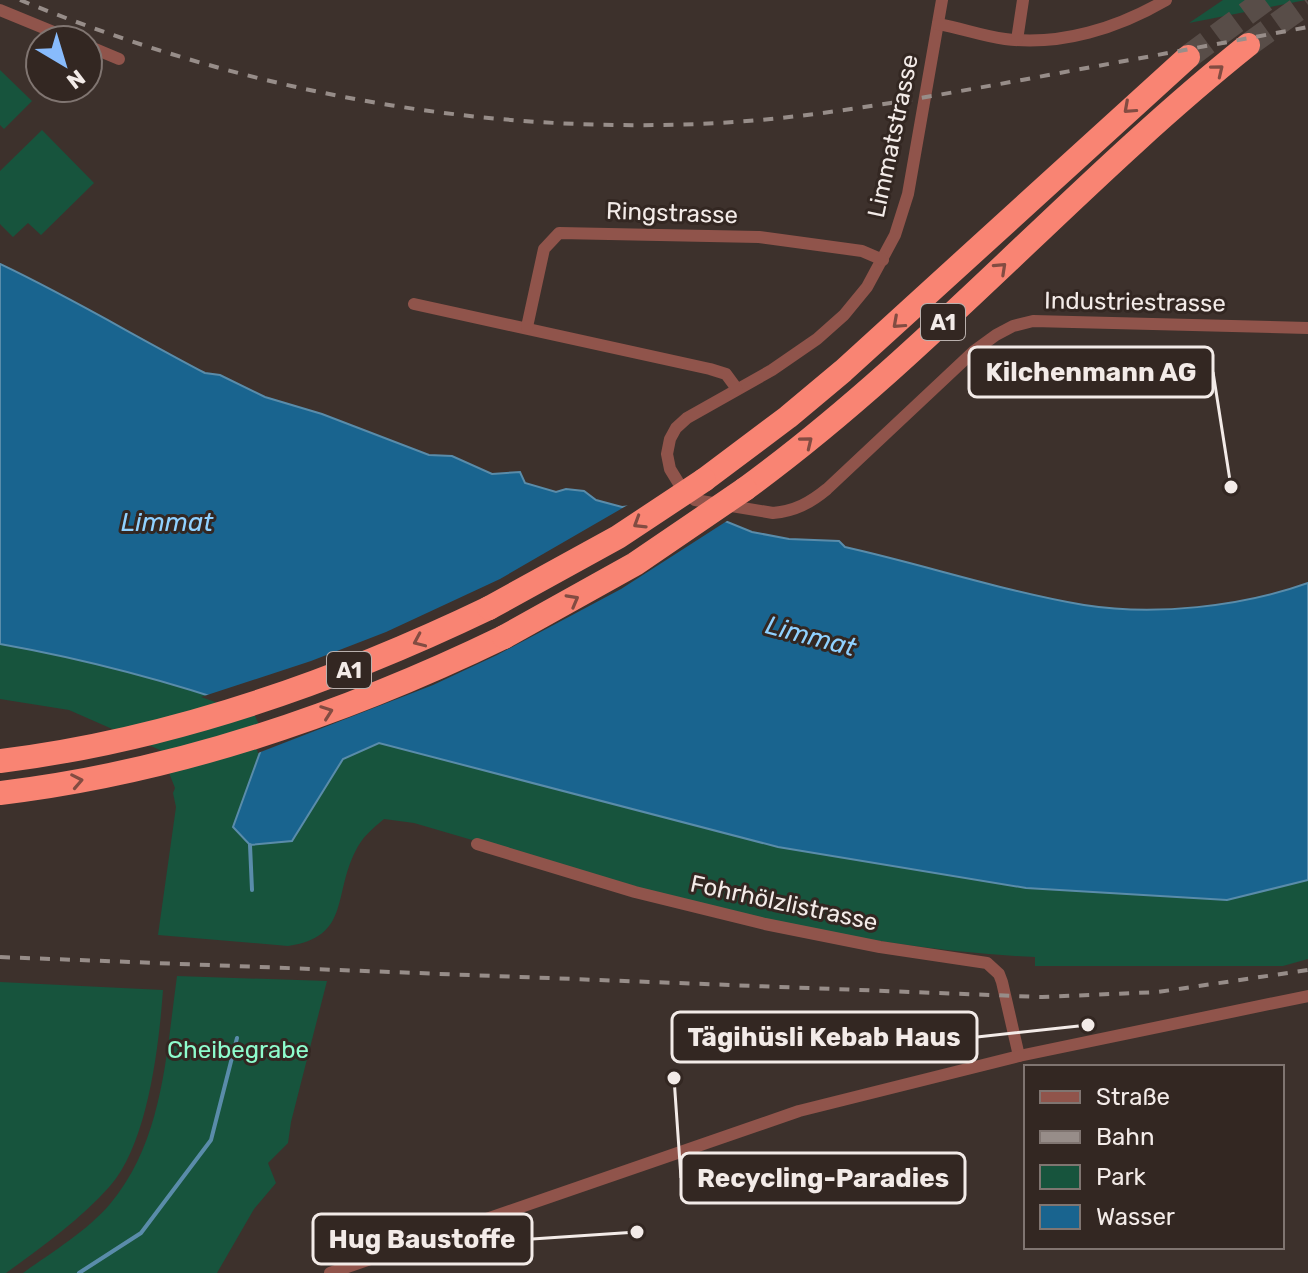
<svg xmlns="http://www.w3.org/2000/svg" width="1308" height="1273" viewBox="0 0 1308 1273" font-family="Rubik,sans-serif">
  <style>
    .green { fill: #17543d }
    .water { fill: #19648f; stroke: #5a8caa; stroke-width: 2 }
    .pier { fill: #3d312c }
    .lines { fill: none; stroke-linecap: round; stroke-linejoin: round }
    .stream { stroke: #5a8caa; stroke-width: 4 }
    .motorway-tunnel { stroke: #584d48; stroke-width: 24; stroke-dasharray: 24 12; stroke-linecap: butt }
    .minor { stroke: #90544b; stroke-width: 12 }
    .motorway { stroke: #f98473; stroke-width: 24 }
    .rail { stroke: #978d89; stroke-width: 4; stroke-dasharray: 10 10; stroke-linecap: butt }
    .motorway-bridge { stroke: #f98473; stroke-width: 24 }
    .oneway { stroke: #824c42 }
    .labels { text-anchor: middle; stroke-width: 6; stroke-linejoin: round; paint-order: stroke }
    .shield { fill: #332722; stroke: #b9b0ad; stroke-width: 2 }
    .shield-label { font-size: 22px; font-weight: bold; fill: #f3ebe8 }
    .street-label { font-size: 24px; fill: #f3ebe8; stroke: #332722 }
    .park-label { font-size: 24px; fill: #8efccd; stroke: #332722 }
    .water-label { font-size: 26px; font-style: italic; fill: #90d1ff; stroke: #332722 }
    .leader { fill: none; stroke: #f3ebe8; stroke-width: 3 }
    .callout-dot { fill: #f3ebe8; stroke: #332722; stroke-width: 3 }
    .callout { fill: #332722; stroke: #f3ebe8; stroke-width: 3 }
    .callout-label { font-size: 26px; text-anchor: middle; font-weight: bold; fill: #f3ebe8 }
  </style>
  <rect width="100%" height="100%" fill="#3d312c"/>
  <g class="green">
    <polygon points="1223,0 1306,0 1189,23"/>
    <polygon points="0,70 32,101 4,129 0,125"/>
    <polygon points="42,130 94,183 41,235 28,223 13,237 0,224 0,171"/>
    <path d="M0 644C90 660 172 682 258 712L292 841 343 759 379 743 778 847 1026 888 1227 900 1308 880V959L1283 966H1035V957C823 948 616 882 414 823L384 819C372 829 362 837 355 852 333 896 350 937 288 946L158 935 176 807 173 793 175 788 160 750 69 710 0 699Z"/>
    <path d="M177 976 327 981 291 1122 288 1143 268 1163 276 1183 254 1209 217 1273H23C52 1252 87 1231 110 1204 163 1141 166 1055 177 976Z"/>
    <path d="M0 982 163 990C159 1045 148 1143 110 1186 81 1219 42 1247 6 1273H0Z"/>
  </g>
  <path class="water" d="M0 264C70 297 136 337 205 373L220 375 265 397 322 414 429 455 452 456 492 474 520 472 525 483 556 492 566 489 584 491 596 500 622 507 641 505 725 521 752 532 789 539 839 541 845 547C925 565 1003 591 1084 605 1154 616 1241 607 1308 583V880L1227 900 1026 888 778 847 379 743 343 759 292 841 250 845 233 827 267 733 258 712C172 682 90 660 0 644Z"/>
  <polygon class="pier" points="642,501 712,517 730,519 621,589 497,655 433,685 258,753 257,749 263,733 255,716 201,697 311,661 386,632 500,579 633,502"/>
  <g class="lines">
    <g class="stream">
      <polyline points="250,845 252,890"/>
      <polyline points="79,1273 141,1233 211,1140 237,1038"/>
    </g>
    <g class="motorway-tunnel">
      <polyline points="1248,45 1308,2"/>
      <polyline points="1188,57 1265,0"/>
    </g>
    <g class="minor">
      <path d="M942 0 908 194 895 235 867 287 844 315 817 339 772 370 687 418 676 428 670 439 667 454 670 469 681 487 695 500 773 513C795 511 810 503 827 489L974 351 996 335 1013 326 1033 321 1308 328"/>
      <polyline points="0,10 73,40"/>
      <path d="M938 24C961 28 982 36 1005 39 1061 46 1118 28 1166 0"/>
      <polyline points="1017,40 1023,0"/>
      <polyline points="88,46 119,59"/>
      <polyline points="414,304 710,369 726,374 737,389"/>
      <polyline points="527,327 544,249 559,233 759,237 862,251 883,260"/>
      <polyline points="477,844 635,892 765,924 880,947 987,963 999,974 1002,982 1019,1056"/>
      <polyline points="330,1273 799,1111 1019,1056 1308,996"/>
    </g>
    <g class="motorway">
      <polyline points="704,480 788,417 843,371 1188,57"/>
      <path d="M745 489C926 357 1073 185 1248 45"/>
      <path d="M0 761C171 740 335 682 489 608"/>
      <path d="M0 793C176 772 345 714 504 637"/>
    </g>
    <g class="rail">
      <path d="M20 0C248 93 489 138 735 122 832 115 927 97 1022 80 1118 62 1213 45 1308 27"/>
      <polyline points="0,957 1042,997 1158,992 1308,970"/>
    </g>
    <g class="motorway-bridge">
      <polyline points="489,608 618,537 704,480"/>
      <polyline points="504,637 635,564 745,489"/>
    </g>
  </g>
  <defs><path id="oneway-chevron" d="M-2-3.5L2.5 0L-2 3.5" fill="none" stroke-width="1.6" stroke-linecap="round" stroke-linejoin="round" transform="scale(2)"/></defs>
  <g class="oneway">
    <use href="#oneway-chevron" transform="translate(1218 70) rotate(-39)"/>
    <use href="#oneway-chevron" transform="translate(1129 108) rotate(138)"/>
    <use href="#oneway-chevron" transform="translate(1001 268) rotate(-43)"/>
    <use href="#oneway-chevron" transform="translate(898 323) rotate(138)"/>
    <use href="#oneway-chevron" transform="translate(807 442) rotate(-39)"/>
    <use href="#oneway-chevron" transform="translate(639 523) rotate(148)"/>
    <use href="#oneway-chevron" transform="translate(573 600) rotate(-29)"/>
    <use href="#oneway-chevron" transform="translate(419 641) rotate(156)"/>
    <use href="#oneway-chevron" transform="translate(327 712) rotate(-20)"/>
    <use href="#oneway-chevron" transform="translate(77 781) rotate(-11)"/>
  </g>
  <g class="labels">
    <g class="shield">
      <rect x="921" y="304" width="44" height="36" rx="6"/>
      <rect x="327" y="652" width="44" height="36" rx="6"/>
    </g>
    <g class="shield-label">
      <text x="943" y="330">A1</text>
      <text x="349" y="678">A1</text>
    </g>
    <g class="street-label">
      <text transform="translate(893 136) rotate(-78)" y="8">Limmatstrasse</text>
      <text transform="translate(672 213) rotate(2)" y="8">Ringstrasse</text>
      <text transform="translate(1135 302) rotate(1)" y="8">Industriestrasse</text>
      <text transform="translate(784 903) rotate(12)" y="8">Fohrhölzlistrasse</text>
    </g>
    <g class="park-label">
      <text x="238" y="1058">Cheibegrabe</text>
    </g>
    <g class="water-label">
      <text x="167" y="531">Limmat</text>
      <text transform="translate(811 636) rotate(15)" y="9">Limmat</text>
    </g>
  </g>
  <path class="leader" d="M1231 487L1213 372M1088 1025L977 1037M674 1078L681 1178M637 1232L532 1239"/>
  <g class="callout-dot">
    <circle cx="1231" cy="487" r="8"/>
    <circle cx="1088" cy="1025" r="8"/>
    <circle cx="674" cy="1078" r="8"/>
    <circle cx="637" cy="1232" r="8"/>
  </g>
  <g class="callout">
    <rect x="969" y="347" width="244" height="50" rx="8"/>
    <rect x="672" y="1012" width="305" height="50" rx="8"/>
    <rect x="681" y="1153" width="284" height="50" rx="8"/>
    <rect x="313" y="1214" width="219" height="50" rx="8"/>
  </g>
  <g class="callout-label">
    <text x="1091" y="381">Kilchenmann AG</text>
    <text x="824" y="1046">Tägihüsli Kebab Haus</text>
    <text x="823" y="1187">Recycling-Paradies</text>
    <text x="422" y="1248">Hug Baustoffe</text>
  </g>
  <rect x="1024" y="1065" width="260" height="184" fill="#332722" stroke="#807571" stroke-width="2"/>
  <rect x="1040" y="1091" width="40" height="12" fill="#90544b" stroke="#807571" stroke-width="2"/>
  <text x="1096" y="1105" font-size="24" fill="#f3ebe8">Straße</text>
  <rect x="1040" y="1131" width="40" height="12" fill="#978d89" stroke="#807571" stroke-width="2"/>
  <text x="1096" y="1145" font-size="24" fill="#f3ebe8">Bahn</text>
  <rect x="1040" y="1165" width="40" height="24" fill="#17543d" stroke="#807571" stroke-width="2"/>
  <text x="1096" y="1185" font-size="24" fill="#f3ebe8">Park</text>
  <rect x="1040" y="1205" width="40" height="24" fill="#19648f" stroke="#807571" stroke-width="2"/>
  <text x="1096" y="1225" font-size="24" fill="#f3ebe8">Wasser</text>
  <g transform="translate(64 64) rotate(142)"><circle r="38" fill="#332722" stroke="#807571" stroke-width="2"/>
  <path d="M0-6L14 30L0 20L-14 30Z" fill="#88bbfc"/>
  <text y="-12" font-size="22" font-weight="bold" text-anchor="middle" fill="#f3ebe8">N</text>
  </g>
</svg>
